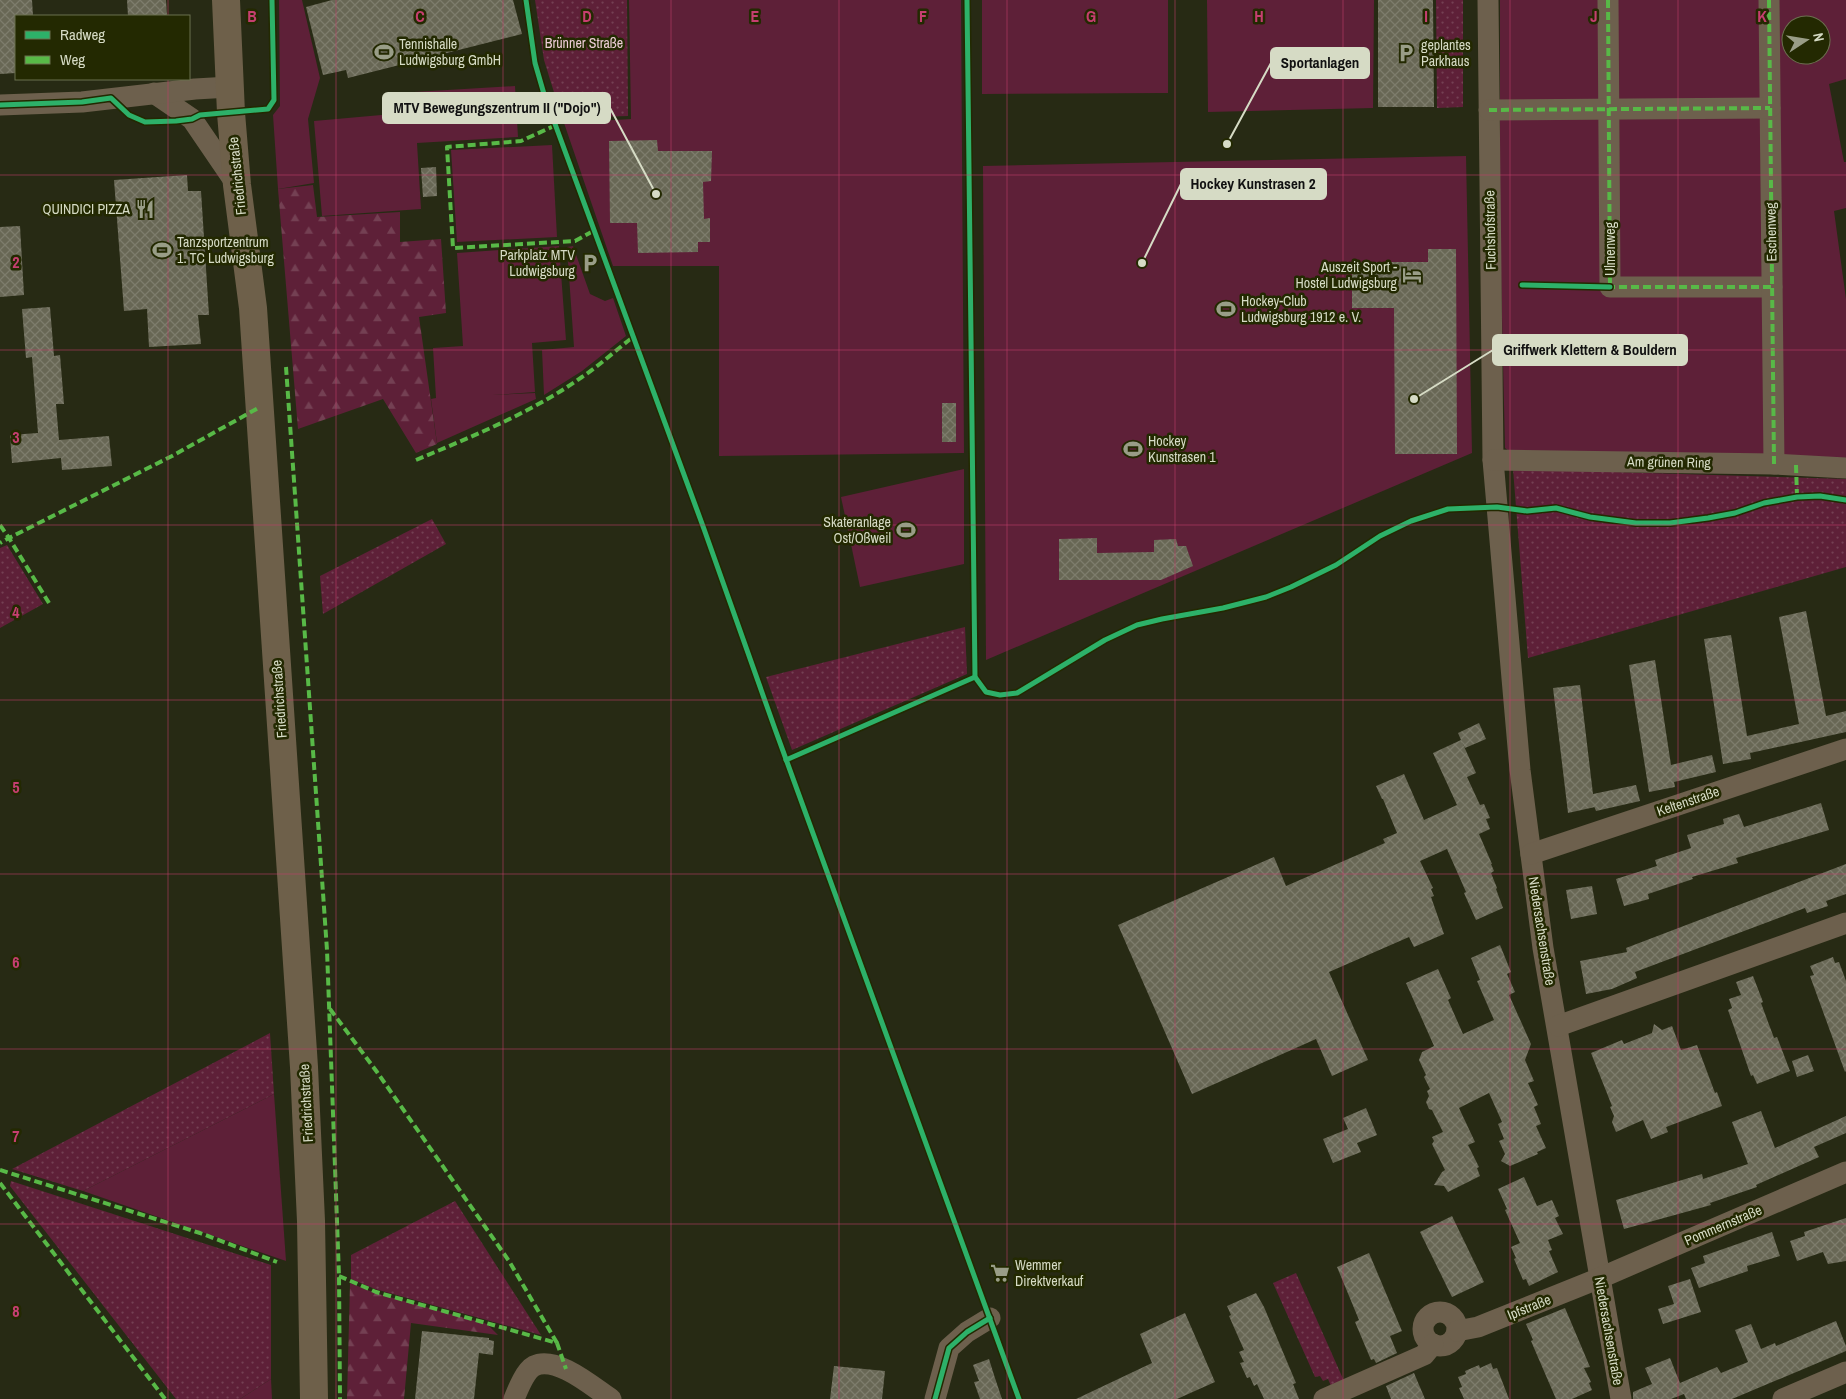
<svg xmlns="http://www.w3.org/2000/svg" width="1846" height="1399" viewBox="0 0 1846 1399" font-family="'Archivo Narrow',sans-serif">
  <style>
    .grass { fill: #5e2038; fill-rule: evenodd }
    .forest { fill: url(#forest-firs) }
    .park { fill: url(#park-dots) }
    .building { fill: url(#building-cross-hatch) }
    .lines { fill: none; stroke-linecap: round; stroke-linejoin: round }
    .street { stroke: #6d604d; stroke-width: 21 }
    .secondary { stroke: #6e604a; stroke-width: 28 }
    .quiet { stroke: #58b947; stroke-width: 4; stroke-dasharray: 8 4; stroke-linecap: butt }
    .cycleway-casing { stroke: #232901; stroke-width: 8 }
    .cycleway { stroke: #2db169; stroke-width: 5 }
    .grid { fill: none; stroke: #c63f70; stroke-width: 1; stroke-opacity: 0.55 }
    .labels { text-anchor: middle; stroke-width: 5; stroke-linejoin: round; paint-order: stroke }
    .park-label { font-size: 14px; fill: #edcdd6; stroke: #232901 }
    .poi-label { font-size: 14px; fill: #d6dbc5; stroke: #232901; text-anchor: start }
    .street-label { font-size: 14px; fill: #d6dbc5; stroke: #232901 }
    .grid-label { font-size: 16px; text-anchor: middle; font-weight: bold; fill: #c63f70; stroke: #232901; stroke-width: 5; stroke-linejoin: round; paint-order: stroke }
    .leader { fill: none; stroke: #d6dbc5; stroke-width: 2 }
    .callout-dot { fill: #d6dbc5; stroke: #232901; stroke-width: 2 }
    .callout { fill: #d6dbc5; stroke: #d6dbc5; stroke-width: 2 }
    .callout-label { font-size: 15px; text-anchor: middle; font-weight: bold; fill: #111 }
  </style>
  <defs>
    <pattern id="forest-firs" width="22" height="20" patternUnits="userSpaceOnUse" patternTransform="scale(1.25)"><rect width="22" height="20" fill="#5e2038"/><path d="M5 1l3.5 6h-7zM16 11l3.5 6h-7z" fill="#744053"/></pattern>
    <pattern id="park-dots" width="8" height="8" patternUnits="userSpaceOnUse" patternTransform="scale(1.25)"><rect width="8" height="8" fill="#5e2038"/><path d="M2 2h.1M6 6h.1" fill="none" stroke="#744053" stroke-width="1.8" stroke-linecap="round"/></pattern>
    <pattern id="building-cross-hatch" width="8" height="8" patternUnits="userSpaceOnUse" patternTransform="scale(1.25)"><rect width="8" height="8" fill="#686755"/><path d="M0 0l8 8M0 8l8-8" fill="none" stroke="#7d7c6c"/></pattern>
  </defs>
  <rect width="100%" height="100%" fill="#272a14"/>
  <g class="grass">
    <polygon points="279,0 302,0 320,78 308,119 314,183 278,189 273,115 280,106"/>
    <polygon points="629,0 961,0 964,453 719,456 719,266 613,266 564,123 631,119"/>
    <polygon points="982,0 1168,0 1168,93 982,94"/>
    <polygon points="1207,0 1374,0 1373,108 1208,112"/>
    <path d="M1500 0H1846V79L1829 84 1844 162H1846V208L1834 211 1846 299V468L1510 452 1505 448 1500 230ZM1791 25H1821V55H1791Z"/>
    <polygon points="515,86 518,137 417,143 421,209 322,216 314,121 415,112 414,92"/>
    <polygon points="552,145 557,237 457,242 451,150"/>
    <polygon points="1466,156 1472,453 986,660 983,166"/>
    <polygon points="559,246 566,340 532,343 535,392 492,395 535,393 536,399 437,443 431,399 436,398 433,348 463,346 457,253"/>
    <polygon points="573,246 590,294 605,301 613,298 626,336 582,371 544,395 542,350 574,347 567,247"/>
    <polygon points="964,469 964,564 860,587 841,497"/>
    <polygon points="274,1094 286,1261 83,1191"/>
    <polygon points="271,1379 272,1399 240,1399"/>
  </g>
  <g class="forest">
    <polygon points="313,185 317,217 400,212 400,242 441,239 446,313 419,317 437,444 416,453 383,399 298,429 278,189"/>
    <polygon points="350,1283 375,1293 487,1324 498,1335 411,1323 404,1399 347,1399"/>
  </g>
  <g class="park">
    <polygon points="535,0 627,0 628,116 562,118 544,60"/>
    <polygon points="1436,0 1463,0 1463,107 1437,108"/>
    <polygon points="1513,469 1846,479 1846,567 1528,658"/>
    <polygon points="432,519 446,544 323,614 320,576"/>
    <polygon points="7,545 43,604 0,628 0,548"/>
    <polygon points="965,627 967,674 792,750 766,677"/>
    <polygon points="270,1033 274,1094 83,1191 12,1169"/>
    <polygon points="11,1181 271,1265 271,1379 240,1399 176,1399 10,1186"/>
    <polygon points="455,1201 541,1335 375,1289 351,1279 351,1255"/>
    <polygon points="1296,1273 1344,1381 1331,1386 1328,1379 1323,1381 1320,1376 1315,1377 1273,1283"/>
  </g>
  <g class="building">
    <polygon points="0,0 32,0 33,16 16,16 16,73 0,74"/>
    <polygon points="127,0 166,0 167,16 128,16"/>
    <polygon points="332,0 513,0 522,34 348,78 346,70 323,75 306,7"/>
    <polygon points="1378,0 1433,0 1434,107 1378,107"/>
    <polygon points="657,140 658,151 712,151 711,181 703,182 704,219 710,218 710,242 698,242 698,252 638,253 637,223 610,223 609,141"/>
    <polygon points="436,167 437,196 423,197 421,168"/>
    <polygon points="187,175 188,191 201,191 209,315 198,315 201,344 149,347 147,309 124,311 114,180"/>
    <polygon points="20,226 24,295 0,297 0,227"/>
    <polygon points="1428,249 1456,249 1457,454 1395,454 1394,308 1352,308 1352,262 1428,262"/>
    <polygon points="50,307 54,356 60,355 64,404 56,404 59,440 109,436 112,466 62,470 61,458 12,463 10,435 38,433 32,357 26,358 22,309"/>
    <rect x="942" y="403" width="14" height="39"/>
    <polygon points="1097,538 1097,553 1154,552 1154,540 1176,539 1178,546 1186,546 1193,566 1161,580 1059,580 1059,539"/>
    <polygon points="1806,611 1826,716 1846,711 1846,732 1750,753 1751,759 1723,764 1704,639 1731,635 1747,736 1799,724 1779,617"/>
    <polygon points="1655,660 1671,765 1712,755 1716,772 1674,782 1675,787 1649,792 1629,665"/>
    <polygon points="1580,685 1593,794 1636,785 1640,801 1596,811 1594,806 1595,807 1568,813 1553,688"/>
    <polygon points="1479,723 1486,739 1465,748 1462,742 1476,773 1467,777 1480,805 1484,804 1490,818 1486,819 1490,829 1479,834 1492,864 1491,864 1494,871 1491,873 1497,888 1496,889 1503,908 1476,920 1464,893 1466,892 1447,849 1420,861 1433,888 1431,889 1434,896 1431,897 1444,934 1414,947 1409,937 1329,972 1368,1060 1332,1076 1316,1039 1192,1094 1118,925 1274,857 1286,886 1385,843 1383,839 1397,833 1383,799 1382,799 1376,786 1404,774 1424,820 1457,805 1433,753 1461,740 1458,733"/>
    <polygon points="1821,803 1829,830 1736,858 1738,863 1692,877 1693,879 1648,894 1649,899 1624,906 1616,879 1657,866 1655,860 1691,848 1687,835 1724,824 1723,819 1739,814 1744,827"/>
    <polygon points="1846,864 1846,894 1826,901 1828,906 1807,913 1805,908 1635,972 1637,978 1612,989 1586,994 1580,961 1627,952 1626,948"/>
    <polygon points="1592,886 1597,914 1571,919 1566,890"/>
    <polygon points="1500,945 1511,972 1507,974 1515,992 1509,995 1531,1044 1525,1060 1534,1081 1528,1083 1538,1105 1534,1107 1541,1124 1536,1126 1546,1148 1537,1152 1538,1154 1510,1166 1501,1161 1505,1154 1499,1141 1504,1139 1498,1124 1502,1122 1489,1093 1459,1108 1475,1142 1468,1145 1479,1167 1477,1168 1480,1176 1448,1192 1444,1186 1434,1185 1442,1172 1445,1170 1432,1144 1434,1141 1432,1137 1443,1132 1432,1110 1429,1109 1426,1102 1429,1096 1427,1091 1430,1089 1424,1077 1426,1075 1419,1060 1422,1052 1434,1046 1406,983 1438,969 1451,998 1448,1000 1463,1034 1494,1020 1477,981 1480,980 1471,958"/>
    <polygon points="1833,957 1835,963 1839,962 1846,981 1846,1071 1845,1072 1810,976 1814,975 1810,966"/>
    <polygon points="1753,976 1763,1002 1761,1003 1774,1038 1777,1037 1790,1071 1757,1084 1753,1075 1751,1076 1728,1010 1732,1008 1729,999 1741,995 1736,982"/>
    <polygon points="1654,1024 1662,1030 1672,1026 1681,1050 1697,1045 1715,1093 1717,1092 1722,1106 1666,1127 1668,1132 1651,1139 1643,1120 1616,1132 1612,1122 1614,1116 1610,1107 1612,1106 1591,1053 1622,1040 1624,1044 1652,1033"/>
    <polygon points="1808,1055 1814,1071 1797,1077 1792,1061"/>
    <polygon points="1366,1108 1377,1135 1357,1143 1361,1152 1333,1163 1323,1139 1348,1129 1343,1118"/>
    <polygon points="1761,1111 1775,1148 1846,1116 1846,1133 1814,1147 1819,1157 1756,1185 1757,1187 1710,1203 1711,1205 1624,1229 1616,1200 1702,1174 1703,1179 1748,1164 1732,1122"/>
    <polygon points="1524,1177 1537,1206 1552,1200 1559,1216 1555,1218 1563,1234 1548,1240 1552,1250 1549,1251 1558,1272 1529,1286 1526,1279 1523,1280 1514,1259 1516,1258 1511,1247 1520,1243 1505,1210 1507,1209 1498,1189"/>
    <polygon points="1452,1216 1484,1282 1452,1297 1420,1232"/>
    <polygon points="1846,1218 1846,1261 1828,1264 1823,1252 1797,1261 1790,1241 1805,1236 1804,1232"/>
    <polygon points="1772,1232 1780,1256 1747,1266 1748,1271 1699,1288 1691,1268 1705,1263 1703,1256"/>
    <polygon points="1369,1253 1402,1331 1390,1336 1397,1353 1376,1363 1374,1359 1371,1360 1355,1322 1359,1320 1337,1267"/>
    <polygon points="1690,1279 1701,1312 1663,1324 1658,1309 1674,1304 1668,1286"/>
    <polygon points="1256,1293 1264,1307 1296,1383 1293,1384 1299,1399 1264,1399 1257,1384 1254,1386 1250,1377 1247,1378 1240,1363 1244,1362 1239,1352 1244,1350 1229,1316 1231,1315 1227,1306"/>
    <polygon points="1565,1308 1590,1367 1584,1368 1591,1382 1589,1383 1592,1390 1572,1399 1556,1399 1531,1341 1533,1340 1526,1324"/>
    <polygon points="1185,1313 1215,1382 1177,1399 1076,1399 1152,1363 1140,1334"/>
    <polygon points="1836,1321 1846,1346 1846,1351 1732,1399 1686,1399 1684,1394 1671,1399 1633,1399 1633,1392 1652,1384 1645,1368 1670,1358 1680,1383 1717,1367 1721,1373 1748,1362 1735,1330 1751,1324 1761,1349 1775,1343 1776,1346"/>
    <polygon points="422,1331 489,1338 489,1340 494,1341 493,1355 479,1353 474,1399 415,1399"/>
    <polygon points="989,1359 994,1375 1002,1399 980,1399 974,1382 979,1381 973,1365"/>
    <polygon points="1491,1363 1493,1369 1497,1368 1509,1399 1464,1399 1459,1388 1462,1387 1458,1377 1466,1374 1465,1371 1479,1365 1480,1368"/>
    <polygon points="834,1366 885,1371 882,1399 830,1399"/>
    <polygon points="1414,1373 1425,1399 1391,1399 1386,1386"/>
  </g>
  <g class="lines">
    <g class="street">
      <polyline points="1488,0 1493,460 1520,770 1543,948 1621,1399"/>
      <polyline points="1608,0 1610,287 1772,287"/>
      <polyline points="1769,0 1774,464"/>
      <polyline points="154,93 192,119 237,185"/>
      <polyline points="0,105 82,102 195,89 230,87"/>
      <polyline points="1489,110 1770,108"/>
      <polyline points="1493,460 1774,464 1846,468"/>
      <polyline points="1531,854 1846,749"/>
      <polyline points="1558,1026 1846,923"/>
      <circle cx="1440" cy="1329" r="17"/>
      <polyline points="1457,1331 1478,1327 1600,1278 1846,1172"/>
      <path d="M514 1399C518 1389 525 1371 534 1366 556 1355 593 1387 611 1399"/>
      <polyline points="935,1399 949,1348 967,1332 990,1318"/>
      <polyline points="1324,1399 1424,1355 1433,1344"/>
      <polyline points="1783,1399 1846,1372"/>
    </g>
    <polyline class="secondary" points="226,0 231,113 237,185 253,308 304,1067 311,1221 314,1399"/>
    <g class="quiet">
      <polyline points="1608,0 1610,287"/>
      <polyline points="1769,0 1774,464"/>
      <polyline points="1489,110 1770,108"/>
      <polyline points="556,125 521,141 447,147 453,248 575,241 595,230"/>
      <polyline points="1607,287 1772,287"/>
      <polyline points="286,367 327,950 339,1276 340,1399"/>
      <path d="M416 460C473 436 531 413 582 377 600 365 616 350 633 337"/>
      <polyline points="1796,465 1797,497"/>
      <polyline points="0,525 9,538 0,543"/>
      <polyline points="49,603 9,538 172,456 260,407"/>
      <polyline points="330,1009 377,1072 509,1261 557,1343"/>
      <polyline points="0,1170 200,1233 277,1262"/>
      <polyline points="0,1183 165,1399"/>
      <polyline points="339,1276 376,1292 557,1343 566,1369"/>
    </g>
    <g class="cycleway-casing">
      <g id="cycleway">
        <polyline points="526,0 535,63 544,94 704,529 775,729 1019,1399"/>
        <polyline points="967,0 975,677 986,692 1000,695 1017,693 1105,640 1137,625 1162,619 1223,608 1266,597 1291,587 1336,565 1380,536 1411,521 1448,509 1497,507 1527,511 1556,508 1590,517 1636,523 1670,523 1708,518 1735,513 1764,503 1797,497 1820,496 1846,500"/>
        <polyline points="0,105 82,102 111,98 129,115 145,122 176,121 192,119 200,115 268,109 274,100 272,0"/>
        <polyline points="1522,285 1610,287"/>
        <polyline points="786,760 975,677"/>
        <polyline points="935,1399 949,1348 967,1332 990,1318"/>
      </g>
    </g>
    <use href="#cycleway" class="cycleway"/>
  </g>
  <path class="grid" d="M168 0V16M336 0V1399M503 0V1399M671 0V1399M839 0V1399M1007 0V1399M1175 0V1399M1343 0V1399M1510 0V1399M1678 0V1399M168 79V1399M0 175H1846M0 350H1846M0 525H1846M0 700H1846M0 874H1846M0 1049H1846M0 1224H1846"/>
  <defs>
    <g id="stadium-bare" transform="scale(1.5)"><path d="M0-5a6.5 5 0 1 0 0 10a6.5 5 0 1 0 0-10ZM-3.5-1.8h7v3.6h-7Z" fill="#999d87" stroke="#232901" stroke-width="2.5" paint-order="stroke"/></g>
    <g id="parking-bare" transform="scale(1.5)"><path d="M-3.5-5.5H1a3.5 3.5 0 0 1 0 7H-1V5.5H-3.5ZM-1-3.4V-.6H.8a1.4 1.4 0 0 0 0-2.8Z" fill="#999d87" stroke="#232901" stroke-width="2.5" paint-order="stroke"/></g>
    <g id="restaurant-bare" transform="scale(1.5)"><path d="M-5-6h1v4h1v-4h1v4h1v-4h1v5L-1.5 .5V6h-2V.5L-5-1ZM5-6V6H3V1.5H1.5Q1.5-4 5-6Z" fill="#999d87" stroke="#232901" stroke-width="2.5" paint-order="stroke"/></g>
    <g id="hotel-bare" transform="scale(1.5)"><path d="M-6-4.5h1.5V1H6V5H4.5V3h-9V5H-6ZM-4 0a1.8 1.8 0 1 1 3.6 0ZM.5 0V-2.5h3Q6-2.5 6 0Z" fill="#999d87" stroke="#232901" stroke-width="2.5" paint-order="stroke"/></g>
    <g id="supermarket-bare" transform="scale(1.5)"><path d="M-6-5.5h2.5l.6 2H6L4.5 2H-2.5L-4.4-4H-6ZM-1.5 3.2a1.3 1.3 0 1 0 .1 0ZM3 3.2a1.3 1.3 0 1 0 .1 0Z" fill="#999d87" stroke="#232901" stroke-width="2.5" paint-order="stroke"/></g>
  </defs>
  <g fill-rule="evenodd">
    <use href="#stadium-bare" x="384" y="52"/>
    <use href="#parking-bare" x="1406" y="53"/>
    <use href="#restaurant-bare" x="145" y="209"/>
    <use href="#stadium-bare" x="162" y="250"/>
    <use href="#parking-bare" x="590" y="263"/>
    <use href="#hotel-bare" x="1412" y="275"/>
    <use href="#stadium-bare" x="1226" y="309"/>
    <use href="#stadium-bare" x="1133" y="449"/>
    <use href="#stadium-bare" x="906" y="530"/>
    <use href="#supermarket-bare" x="1000" y="1273"/>
  </g>
  <g class="labels">
    <g class="park-label">
      <text x="584" y="48">Brünner Straße</text>
    </g>
    <g class="poi-label">
      <text x="399" y="49">Tennishalle<tspan x="399" dy="16">Ludwigsburg GmbH</tspan></text>
      <text x="1421" y="50">geplantes<tspan x="1421" dy="16">Parkhaus</tspan></text>
      <text x="130" y="214" text-anchor="end">QUINDICI PIZZA</text>
      <text x="177" y="247">Tanzsportzentrum<tspan x="177" dy="16">1. TC Ludwigsburg</tspan></text>
      <text x="575" y="260" text-anchor="end">Parkplatz MTV<tspan x="575" dy="16">Ludwigsburg</tspan></text>
      <text x="1397" y="272" text-anchor="end">Auszeit Sport -<tspan x="1397" dy="16">Hostel Ludwigsburg</tspan></text>
      <text x="1241" y="306">Hockey-Club<tspan x="1241" dy="16">Ludwigsburg 1912 e. V.</tspan></text>
      <text x="1148" y="446">Hockey<tspan x="1148" dy="16">Kunstrasen 1</tspan></text>
      <text x="891" y="527" text-anchor="end">Skateranlage<tspan x="891" dy="16">Ost/Oßweil</tspan></text>
      <text x="1015" y="1270">Wemmer<tspan x="1015" dy="16">Direktverkauf</tspan></text>
    </g>
    <g class="street-label">
      <text transform="translate(237 176) rotate(-96)" y="5">Friedrichstraße</text>
      <text transform="translate(1490 230) rotate(-91)" y="5">Fuchshofstraße</text>
      <text transform="translate(1771 232) rotate(-91)" y="5">Eschenweg</text>
      <text transform="translate(1610 249) rotate(-90)" y="5">Ulmenweg</text>
      <text transform="translate(1669 462) rotate(1)" y="5">Am grünen Ring</text>
      <text transform="translate(279 699) rotate(-94)" y="5">Friedrichstraße</text>
      <text transform="translate(1688 801) rotate(-19)" y="5">Keltenstraße</text>
      <text transform="translate(1542 931) rotate(81)" y="5">Niedersachsenstraße</text>
      <text transform="translate(306 1103) rotate(-93)" y="5">Friedrichstraße</text>
      <text transform="translate(1723 1225) rotate(-23)" y="5">Pommernstraße</text>
      <text transform="translate(1529 1307) rotate(-22)" y="5">Ipfstraße</text>
      <text transform="translate(1609 1331) rotate(80)" y="5">Niedersachsenstraße</text>
    </g>
  </g>
  <g class="grid-label">
    <text x="252" y="22">B</text>
    <text x="420" y="22">C</text>
    <text x="587" y="22">D</text>
    <text x="755" y="22">E</text>
    <text x="923" y="22">F</text>
    <text x="1091" y="22">G</text>
    <text x="1259" y="22">H</text>
    <text x="1426" y="22">I</text>
    <text x="1594" y="22">J</text>
    <text x="1762" y="22">K</text>
    <text x="16" y="268">2</text>
    <text x="16" y="443">3</text>
    <text x="16" y="618">4</text>
    <text x="16" y="793">5</text>
    <text x="16" y="968">6</text>
    <text x="16" y="1142">7</text>
    <text x="16" y="1317">8</text>
  </g>
  <path class="leader" d="M1227 144L1271 63M656 194L610 108M1142 263L1181 184M1414 399L1493 350"/>
  <g class="callout-dot">
    <circle cx="1227" cy="144" r="5"/>
    <circle cx="656" cy="194" r="5"/>
    <circle cx="1142" cy="263" r="5"/>
    <circle cx="1414" cy="399" r="5"/>
  </g>
  <g class="callout">
    <rect x="1271" y="48" width="98" height="30" rx="5"/>
    <rect x="383" y="93" width="227" height="30" rx="5"/>
    <rect x="1181" y="169" width="145" height="30" rx="5"/>
    <rect x="1493" y="335" width="194" height="30" rx="5"/>
  </g>
  <g class="callout-label">
    <text x="1320" y="68">Sportanlagen</text>
    <text x="497" y="113">MTV Bewegungszentrum II ("Dojo")</text>
    <text x="1253" y="189">Hockey Kunstrasen 2</text>
    <text x="1590" y="355">Griffwerk Klettern &amp; Bouldern</text>
  </g>
  <rect x="15" y="15" width="175" height="65" fill="#232901" stroke="#6b704f"/>
  <rect x="25" y="31" width="25" height="8" fill="#2db169" stroke="#6b704f"/>
  <text x="60" y="40" font-size="15" fill="#d6dbc5">Radweg</text>
  <rect x="25" y="56" width="25" height="8" fill="#58b947" stroke="#6b704f"/>
  <text x="60" y="65" font-size="15" fill="#d6dbc5">Weg</text>
  <g transform="translate(1806 40) rotate(78)"><circle r="24" fill="#232901" stroke="#6b704f"/>
  <path d="M0-4L9 19L0 12L-9 19Z" fill="#999d87"/>
  <text y="-8" font-size="14" font-weight="bold" text-anchor="middle" fill="#d6dbc5">N</text>
  </g>
</svg>
